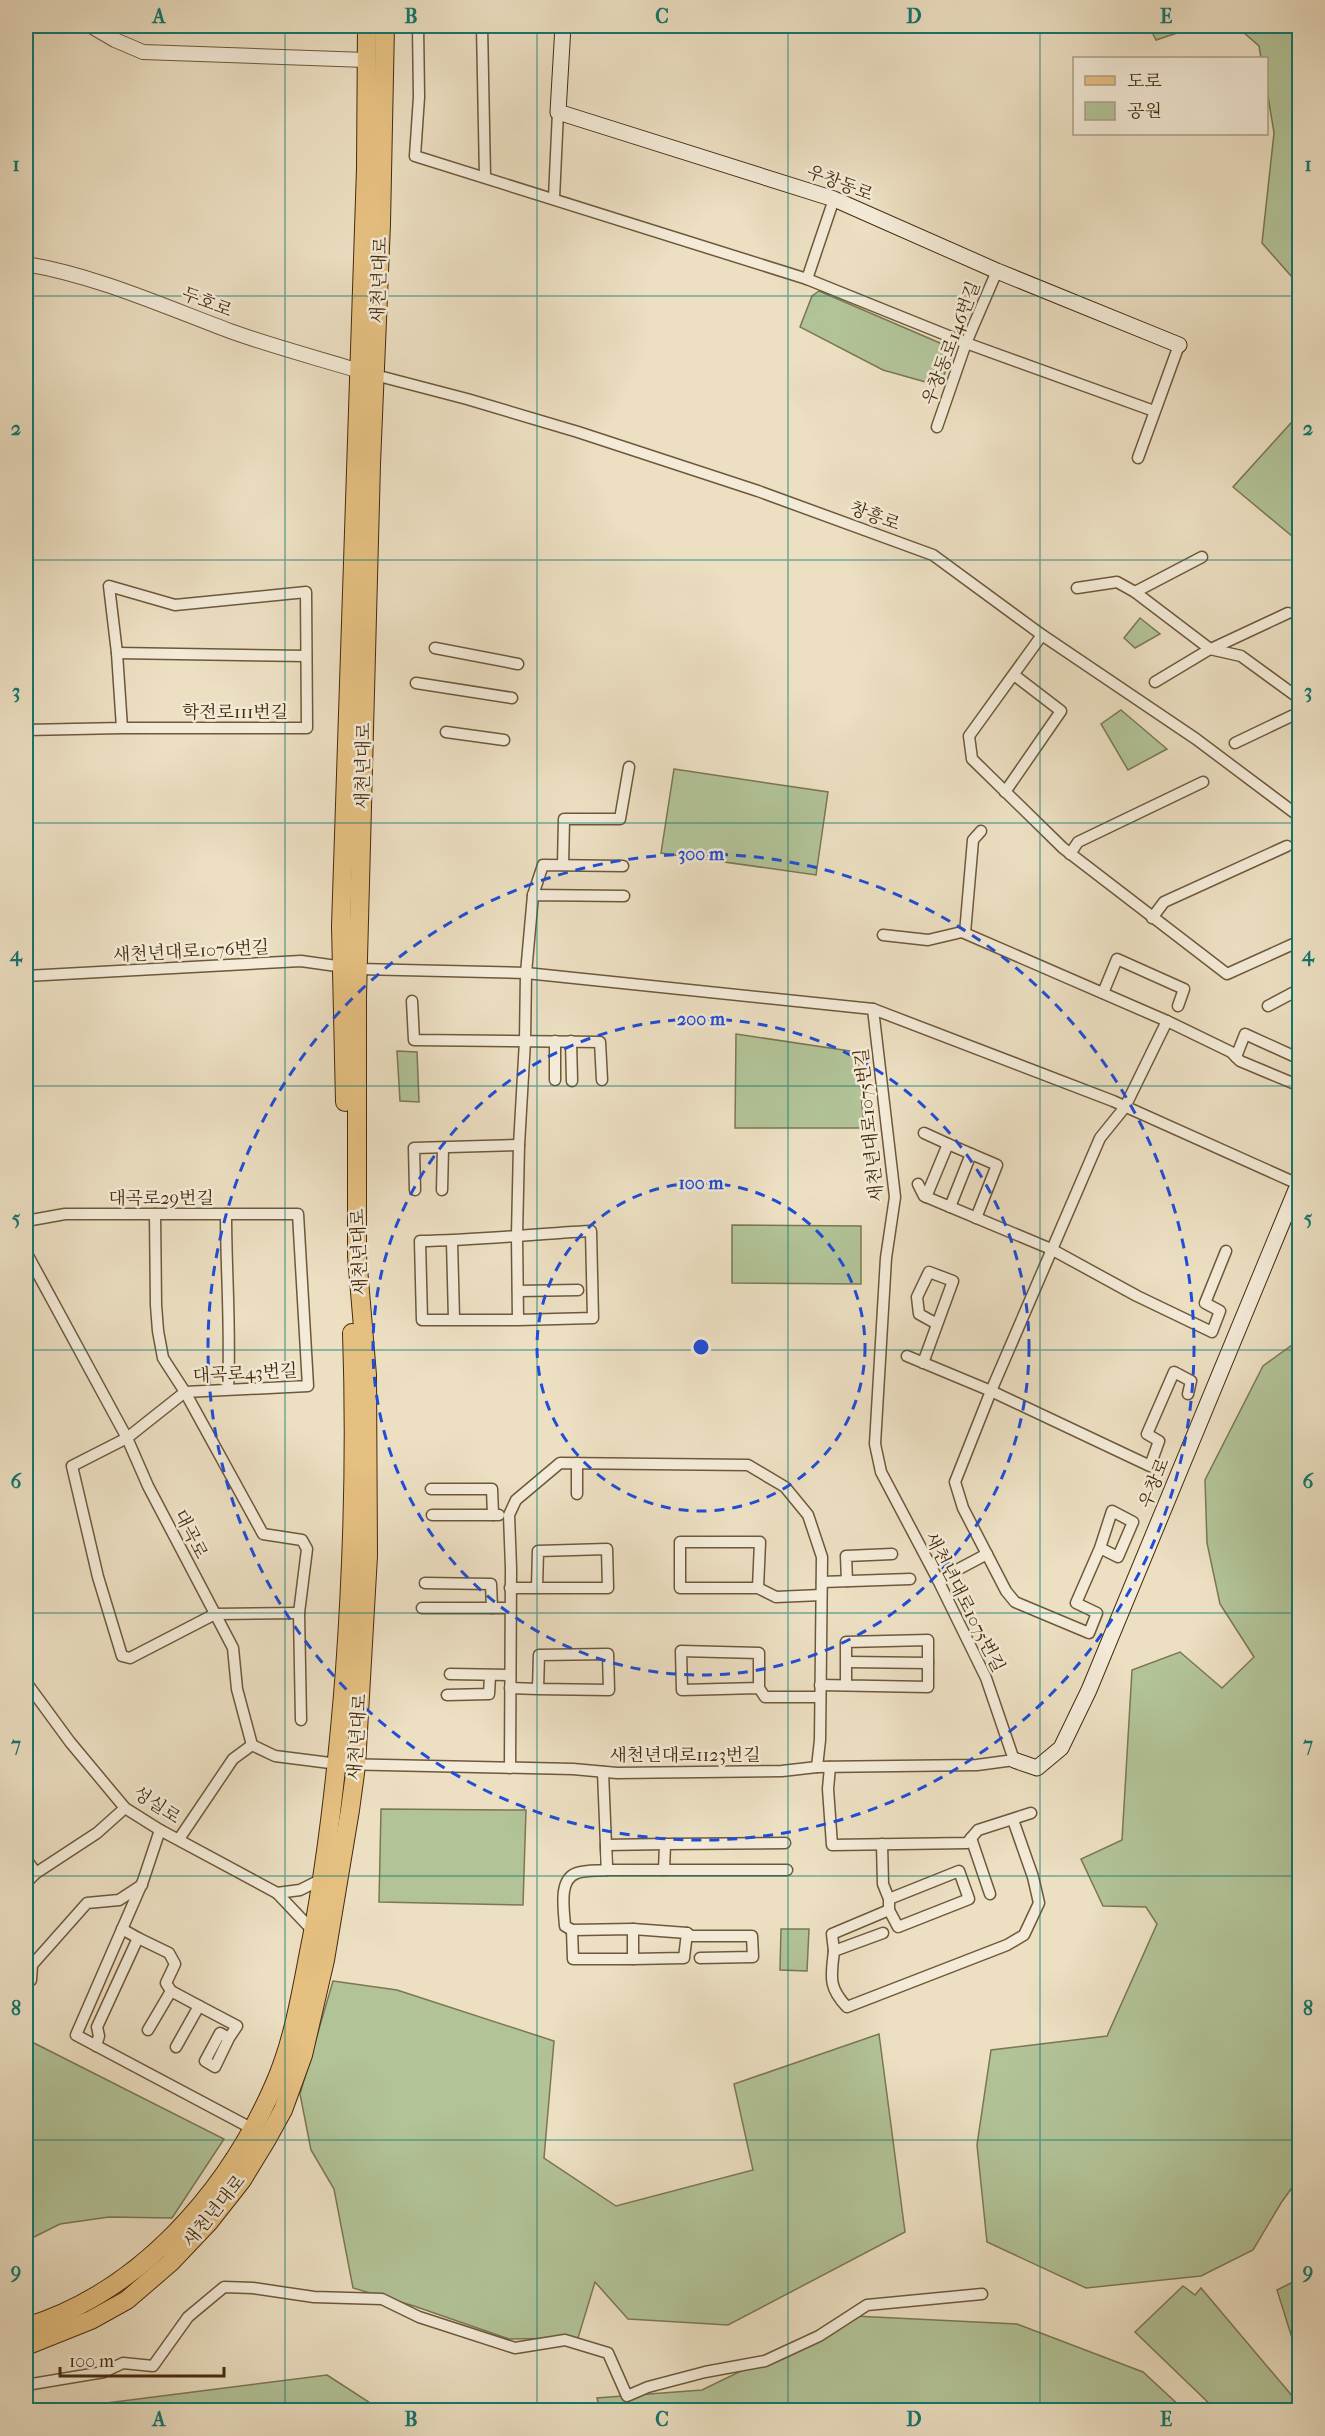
<svg xmlns="http://www.w3.org/2000/svg" width="1325" height="2436" viewBox="0 0 1325 2436" font-family="'IM FELL French Canon','Noto Serif KR',serif">
  <style>
    .green { fill: #b2c398; stroke: #7b7752; stroke-width: 1.5 }
    .lines { fill: none; stroke-linecap: round; stroke-linejoin: round }
    .minor-casing { stroke: #6e583a; stroke-width: 13 }
    .tertiary-casing { stroke: #6e583a; stroke-width: 16 }
    .secondary-casing { stroke: #442b0d; stroke-width: 17 }
    .primary-casing { stroke: #442b0d; stroke-width: 20 }
    .minor { stroke: #f3ead7; stroke-width: 10 }
    .tertiary { stroke: #f3ead7; stroke-width: 14 }
    .secondary { stroke: #f3ead7; stroke-width: 15 }
    .primary { stroke: #e6c081; stroke-width: 18 }
    .grid { fill: none; stroke: #0f766e; stroke-width: 1.5; stroke-opacity: 0.55 }
    .ring { fill: none; stroke: #1d4ed8; stroke-width: 3; stroke-dasharray: 10 8 }
    .labels { text-anchor: middle; stroke-width: 5; stroke-linejoin: round; paint-order: stroke }
    .street-label { font-size: 18px; fill: #442b0d; stroke: #f3ead7 }
    .centre { fill: #1d4ed8; stroke: #f3ead7; stroke-width: 3 }
    .ring-label { font-size: 18px; text-anchor: middle; font-weight: bold; fill: #1d4ed8; stroke: #f3ead7; stroke-width: 5; stroke-linejoin: round; paint-order: stroke }
    .neatline { fill: none; stroke: #0f766e; stroke-width: 2 }
    .grid-label { font-size: 20px; text-anchor: middle; font-weight: bold; fill: #0f766e }
  </style>
  <rect width="100%" height="100%" fill="#ecdfc2"/>
  <filter id="stains"><feTurbulence type="fractalNoise" baseFrequency=".00333" numOctaves="4"/><feColorMatrix values="0 0 0 0 .2 0 0 0 0 .09 0 0 0 0 .02 0 0 0 .5 -.17"/></filter>
  <radialGradient id="worn" r=".72"><stop offset=".6" stop-color="#630" stop-opacity="0"/><stop offset="1" stop-color="#630" stop-opacity=".3"/></radialGradient>
  <g class="green">
    <polygon points="1149,26 1198,26 1156,40"/>
    <polygon points="1236,26 1299,26 1299,285 1262,243 1274,133 1267,90 1266,58 1261,58 1259,46"/>
    <polygon points="819,291 954,349 940,386 883,370 800,327 812,296"/>
    <polygon points="1299,414 1299,542 1233,487"/>
    <polygon points="1140,618 1160,634 1135,648 1124,638"/>
    <polygon points="1121,710 1167,749 1128,770 1101,724"/>
    <polygon points="674,769 828,792 816,875 661,853"/>
    <polygon points="736,1034 850,1051 858,1059 864,1128 735,1128"/>
    <polygon points="397,1051 417,1052 419,1102 400,1101"/>
    <polygon points="732,1225 861,1226 861,1284 732,1283"/>
    <polygon points="1299,1340 1299,2178 1281,2203 1253,2250 1201,2276 1086,2288 987,2242 977,2145 991,2050 1107,2036 1157,1924 1146,1907 1103,1906 1081,1859 1122,1840 1132,1670 1180,1652 1222,1688 1254,1657 1220,1604 1207,1543 1205,1480 1263,1366"/>
    <polygon points="381,1809 526,1810 523,1905 379,1902"/>
    <polygon points="781,1929 809,1929 807,1971 780,1970"/>
    <polygon points="333,1981 397,1990 554,2041 544,2158 616,2206 753,2170 734,2084 879,2034 905,2232 728,2325 628,2319 595,2282 578,2338 509,2339 414,2306 353,2288 334,2189 311,2150 300,2094"/>
    <polygon points="26,2039 224,2139 172,2218 109,2217 60,2224 26,2241"/>
    <polygon points="1299,2279 1299,2348 1292,2338 1277,2290"/>
    <polygon points="1183,2286 1195,2295 1201,2288 1299,2404 1299,2410 1216,2410 1135,2332"/>
    <polygon points="854,2316 1017,2324 1143,2372 1184,2410 600,2410 597,2398 702,2390"/>
    <polygon points="327,2375 381,2410 61,2410 75,2407"/>
  </g>
  <g class="lines">
    <g class="minor-casing">
      <g id="minor">
        <polyline points="418,26 419,97 415,156 807,279 966,343 1154,411"/>
        <polyline points="482,26 485,177"/>
        <polyline points="554,198 558,112"/>
        <polyline points="807,279 834,199"/>
        <polyline points="375,375 467,399 578,432 758,491 933,555 1042,635 1196,739 1300,817"/>
        <polyline points="937,427 966,343 997,271"/>
        <polyline points="1138,458 1179,345"/>
        <polyline points="1077,588 1117,582 1135,592 1202,557"/>
        <polyline points="1135,592 1210,649 1155,682"/>
        <polyline points="1042,635 969,736 972,759 1063,848 1227,974 1300,941"/>
        <polyline points="435,648 518,664"/>
        <polyline points="1210,649 1241,656 1300,699"/>
        <polyline points="1211,649 1288,613"/>
        <polyline points="117,653 306,656"/>
        <polyline points="416,683 512,698"/>
        <polyline points="26,730 122,728 307,728 306,592 175,605 109,586 117,653 122,728"/>
        <polyline points="446,732 504,740"/>
        <polyline points="1235,743 1300,712"/>
        <polyline points="1005,792 1061,711 1014,675"/>
        <polyline points="1070,854 1078,842 1203,782"/>
        <polyline points="563,865 564,819 620,819 629,767"/>
        <polyline points="533,895 543,865 623,866"/>
        <polyline points="1152,918 1164,902 1287,846"/>
        <polyline points="965,933 973,840 981,831"/>
        <polyline points="883,935 928,940 962,932 1167,1021 1231,1052 1240,1061 1295,1084 1300,1074"/>
        <polyline points="26,976 301,961 358,969 526,973 873,1009 1113,1101 1298,1184"/>
        <polyline points="1103,993 1117,959 1184,989 1178,1006"/>
        <polyline points="412,1001 414,1040 600,1042 602,1080"/>
        <polyline points="1268,1006 1300,989"/>
        <polyline points="555,1041 555,1080"/>
        <polyline points="571,1041 572,1081"/>
        <polyline points="1236,1057 1245,1034 1300,1059"/>
        <polyline points="924,1133 948,1144 926,1197"/>
        <polyline points="948,1144 997,1165 976,1218"/>
        <polyline points="918,1184 924,1196 1051,1249 1137,1296 1212,1332 1220,1311 1205,1303 1226,1251"/>
        <polyline points="415,1190 414,1148 519,1145"/>
        <polyline points="442,1190 443,1148"/>
        <polyline points="950,1207 971,1154"/>
        <polyline points="155,1214 156,1305 158,1331 163,1358 185,1392 263,1534 302,1540 307,1549 299,1613 301,1720"/>
        <path d="M226 1214C226 1272 231 1331 228 1389"/>
        <polyline points="26,1221 65,1214 298,1214 308,1386 185,1392 127,1438 72,1466 98,1577 122,1656 130,1658 215,1614 299,1613"/>
        <polyline points="452,1241 454,1319"/>
        <polyline points="26,1252 127,1438 148,1486 233,1648 237,1689 252,1745 275,1756 338,1764 573,1769 617,1773 782,1771 817,1767 977,1765 1014,1760 986,1678 938,1580 881,1472 875,1444 886,1258 895,1197 873,1009"/>
        <polyline points="518,1291 578,1290"/>
        <path d="M518 1320H422L420 1241C477 1240 534 1234 591 1231L593 1318 518 1320 517 1235 519 1145 525 1041 526 973 533 895 624 896"/>
        <polyline points="907,1356 991,1391 1150,1466 1159,1441 1147,1434 1174,1372 1191,1381 1188,1394"/>
        <polyline points="923,1363 953,1281 929,1272 917,1297 919,1314 937,1324"/>
        <polyline points="577,1463 577,1494"/>
        <polyline points="431,1489 492,1489 493,1515"/>
        <polyline points="432,1515 499,1515"/>
        <polyline points="1100,1548 1112,1511 1133,1522 1118,1557 1100,1548 1076,1603 1097,1613 1089,1633 1015,1602 1006,1591 963,1508 955,1482 991,1391 1100,1138 1125,1107 1167,1021"/>
        <polyline points="938,1580 987,1554"/>
        <polyline points="847,1581 846,1556 892,1554"/>
        <polyline points="822,1582 910,1579"/>
        <polyline points="425,1583 491,1584 492,1608"/>
        <polyline points="510,1588 608,1588 607,1549 538,1551 537,1588"/>
        <polyline points="758,1588 680,1588 680,1542 760,1542 758,1588 776,1597 821,1595"/>
        <polyline points="422,1608 510,1608"/>
        <polyline points="847,1662 928,1663"/>
        <polyline points="450,1674 510,1675"/>
        <polyline points="26,1682 70,1742 125,1808 160,1830 277,1893 313,1931"/>
        <polyline points="820,1685 928,1687 928,1640 846,1642 846,1685"/>
        <polyline points="510,1688 538,1689 539,1655 608,1654 609,1690 538,1689"/>
        <polyline points="759,1688 682,1690 681,1651 759,1653 759,1688 765,1697 820,1697"/>
        <polyline points="447,1695 489,1694 490,1676"/>
        <polyline points="830,1767 828,1789 832,1845 967,1843 978,1830 1031,1813"/>
        <polyline points="510,1768 511,1568 509,1515 516,1500 560,1463 748,1465 785,1487 808,1515 822,1557 820,1740 817,1767"/>
        <path d="M603 1772 607 1870C598 1871 586 1870 577 1873 558 1879 564 1910 565 1926L572 1930 633 1929 687 1933 691 1936H752L753 1957 700 1958"/>
        <polyline points="160,1830 143,1881 76,2035 251,2128"/>
        <polyline points="971,1838 990,1894"/>
        <polyline points="179,1839 233,1759 252,1745"/>
        <polyline points="665,1844 606,1845 607,1870 787,1870"/>
        <polyline points="882,1844 883,1884 889,1899 959,1871 969,1899 898,1927 889,1910 889,1899"/>
        <polyline points="26,1859 36,1873"/>
        <polyline points="664,1870 665,1844 785,1843"/>
        <polyline points="26,1883 36,1873 97,1833 125,1808"/>
        <polyline points="277,1893 300,1890 324,1878"/>
        <polyline points="572,1930 573,1959 633,1959 633,1929"/>
        <polyline points="883,1933 834,1951 832,1934 889,1910"/>
        <polyline points="138,1938 169,1953 175,1964 166,1983 171,1991 148,2030"/>
        <path d="M834 1951C831 1977 828 1987 847 2007L1007 1945 1024 1935 1039 1903 1033 1877 1013 1820"/>
        <polyline points="633,1959 684,1958 687,1933"/>
        <polyline points="31,1980 32,1965 87,1903 119,1900 142,1885"/>
        <polyline points="171,1991 199,2006 176,2047"/>
        <polyline points="199,2006 237,2026 229,2038 220,2033 205,2061 215,2067 229,2038"/>
        <polyline points="96,2046 99,2036 97,2027 138,1938 122,1929"/>
        <polyline points="26,2385 104,2372 123,2363 153,2366 188,2317 224,2287 253,2288 314,2297 382,2299 419,2317 515,2348 565,2340 608,2353 627,2396 648,2387 705,2372 765,2361 819,2336 867,2305 982,2294"/>
      </g>
    </g>
    <g class="tertiary-casing">
      <g id="tertiary">
        <polyline points="91,26 115,40 143,52 366,60"/>
        <path d="M26 264C97 276 163 306 230 331 274 347 321 359 366 373"/>
      </g>
    </g>
    <g class="secondary-casing">
      <g id="secondary">
        <polyline points="563,26 558,112 834,199 997,271 1179,345"/>
        <polyline points="1014,1760 1037,1768 1061,1748 1089,1690 1300,1180"/>
      </g>
    </g>
    <g class="primary-casing">
      <g id="primary">
        <polyline points="345,1102 341,926 366,168 367,26"/>
        <path d="M26 2327C140 2292 228 2192 275 2083 295 2037 302 1986 312 1937 329 1848 338 1760 345 1670 353 1557 356 1446 352 1333"/>
        <polyline points="26,2346 91,2320 127,2300 170,2263 209,2222 242,2180 267,2139 283,2110 303,2055 325,1960 350,1810 356,1766 368,1556 367,1375 357,1256 357,997 371,464 381,224 385,26"/>
      </g>
    </g>
    <use href="#minor" class="minor"/>
    <use href="#tertiary" class="tertiary"/>
    <use href="#secondary" class="secondary"/>
    <use href="#primary" class="primary"/>
  </g>
  <path class="grid" d="M285 26V2410M537 26V2410M788 26V2410M1040 26V2410M26 296H1300M26 560H1300M26 823H1300M26 1086H1300M26 1350H1300M26 1613H1300M26 1876H1300M26 2140H1300"/>
  <g class="ring">
    <circle cx="701" cy="1347" r="164"/>
    <circle cx="701" cy="1347" r="328"/>
    <circle cx="701" cy="1347" r="493"/>
  </g>
  <g class="labels">
    <g class="street-label">
      <text transform="translate(840 183) rotate(21)" y="6">우창동로</text>
      <text transform="translate(379 280) rotate(-88)" y="6">새천년대로</text>
      <text transform="translate(207 302) rotate(21)" y="6">두호로</text>
      <text transform="translate(951 343) rotate(-69)" y="6">우창동로146번길</text>
      <text transform="translate(875 516) rotate(20)" y="6">창흥로</text>
      <text x="235" y="718">학전로111번길</text>
      <text transform="translate(363 766) rotate(-89)" y="6">새천년대로</text>
      <text transform="translate(191 951) rotate(-3)" y="6">새천년대로1076번길</text>
      <text transform="translate(869 1125) rotate(-96)" y="6">새천년대로1075번길</text>
      <text x="161" y="1204">대곡로29번길</text>
      <text transform="translate(359 1252) rotate(-92)" y="6">새천년대로</text>
      <text transform="translate(245 1373) rotate(-3)" y="6">대곡로43번길</text>
      <text transform="translate(1154 1483) rotate(-68)" y="6">우창로</text>
      <text transform="translate(191 1534) rotate(63)" y="6">대곡로</text>
      <text transform="translate(965 1602) rotate(63)" y="6">새천년대로1075번길</text>
      <text transform="translate(357 1737) rotate(-86)" y="6">새천년대로</text>
      <text x="685" y="1761">새천년대로1123번길</text>
      <text transform="translate(157 1805) rotate(33)" y="6">성실로</text>
      <text transform="translate(214 2211) rotate(-51)" y="6">새천년대로</text>
    </g>
  </g>
  <circle cx="701" cy="1347" r="9" class="centre"/>
  <g class="ring-label">
    <text x="701" y="860">300 m</text>
    <text x="701" y="1025">200 m</text>
    <text x="701" y="1189">100 m</text>
  </g>
  <rect width="1325" height="2436" fill="none" stroke="#ecdfc2" stroke-width="66"/>
  <rect x="1073" y="57" width="195" height="78" fill="#f3ead7" stroke="#ad9e86" stroke-width="1.5"/>
  <rect x="1085" y="76" width="30" height="9" fill="#e6c081" stroke="#ad9e86" stroke-width="1.5"/>
  <text x="1127" y="87" font-size="18" fill="#442b0d">도로</text>
  <rect x="1085" y="102" width="30" height="18" fill="#b2c398" stroke="#ad9e86" stroke-width="1.5"/>
  <text x="1127" y="117" font-size="18" fill="#442b0d">공원</text>
  <path d="M60 2367v9h164v-9" fill="none" stroke="#442b0d" stroke-width="3"/>
  <text x="69" y="2367" font-size="18" fill="#442b0d" stroke="#f3ead7" stroke-width="4.5" paint-order="stroke">100 m</text>
  <rect x="33" y="33" width="1259" height="2370" class="neatline"/>
  <g class="grid-label">
    <text x="159" y="23">A</text>
    <text x="411" y="23">B</text>
    <text x="662" y="23">C</text>
    <text x="914" y="23">D</text>
    <text x="1166" y="23">E</text>
    <text x="16" y="171">1</text>
    <text x="1308" y="171">1</text>
    <text x="16" y="435">2</text>
    <text x="1308" y="435">2</text>
    <text x="16" y="698">3</text>
    <text x="1308" y="698">3</text>
    <text x="16" y="961">4</text>
    <text x="1308" y="961">4</text>
    <text x="16" y="1225">5</text>
    <text x="1308" y="1225">5</text>
    <text x="16" y="1488">6</text>
    <text x="1308" y="1488">6</text>
    <text x="16" y="1751">7</text>
    <text x="1308" y="1751">7</text>
    <text x="16" y="2015">8</text>
    <text x="1308" y="2015">8</text>
    <text x="16" y="2278">9</text>
    <text x="1308" y="2278">9</text>
    <text x="159" y="2426">A</text>
    <text x="411" y="2426">B</text>
    <text x="662" y="2426">C</text>
    <text x="914" y="2426">D</text>
    <text x="1166" y="2426">E</text>
  </g>
  <rect width="100%" height="100%" filter="url(#stains)"/>
  <rect width="100%" height="100%" fill="url(#worn)"/>
</svg>
